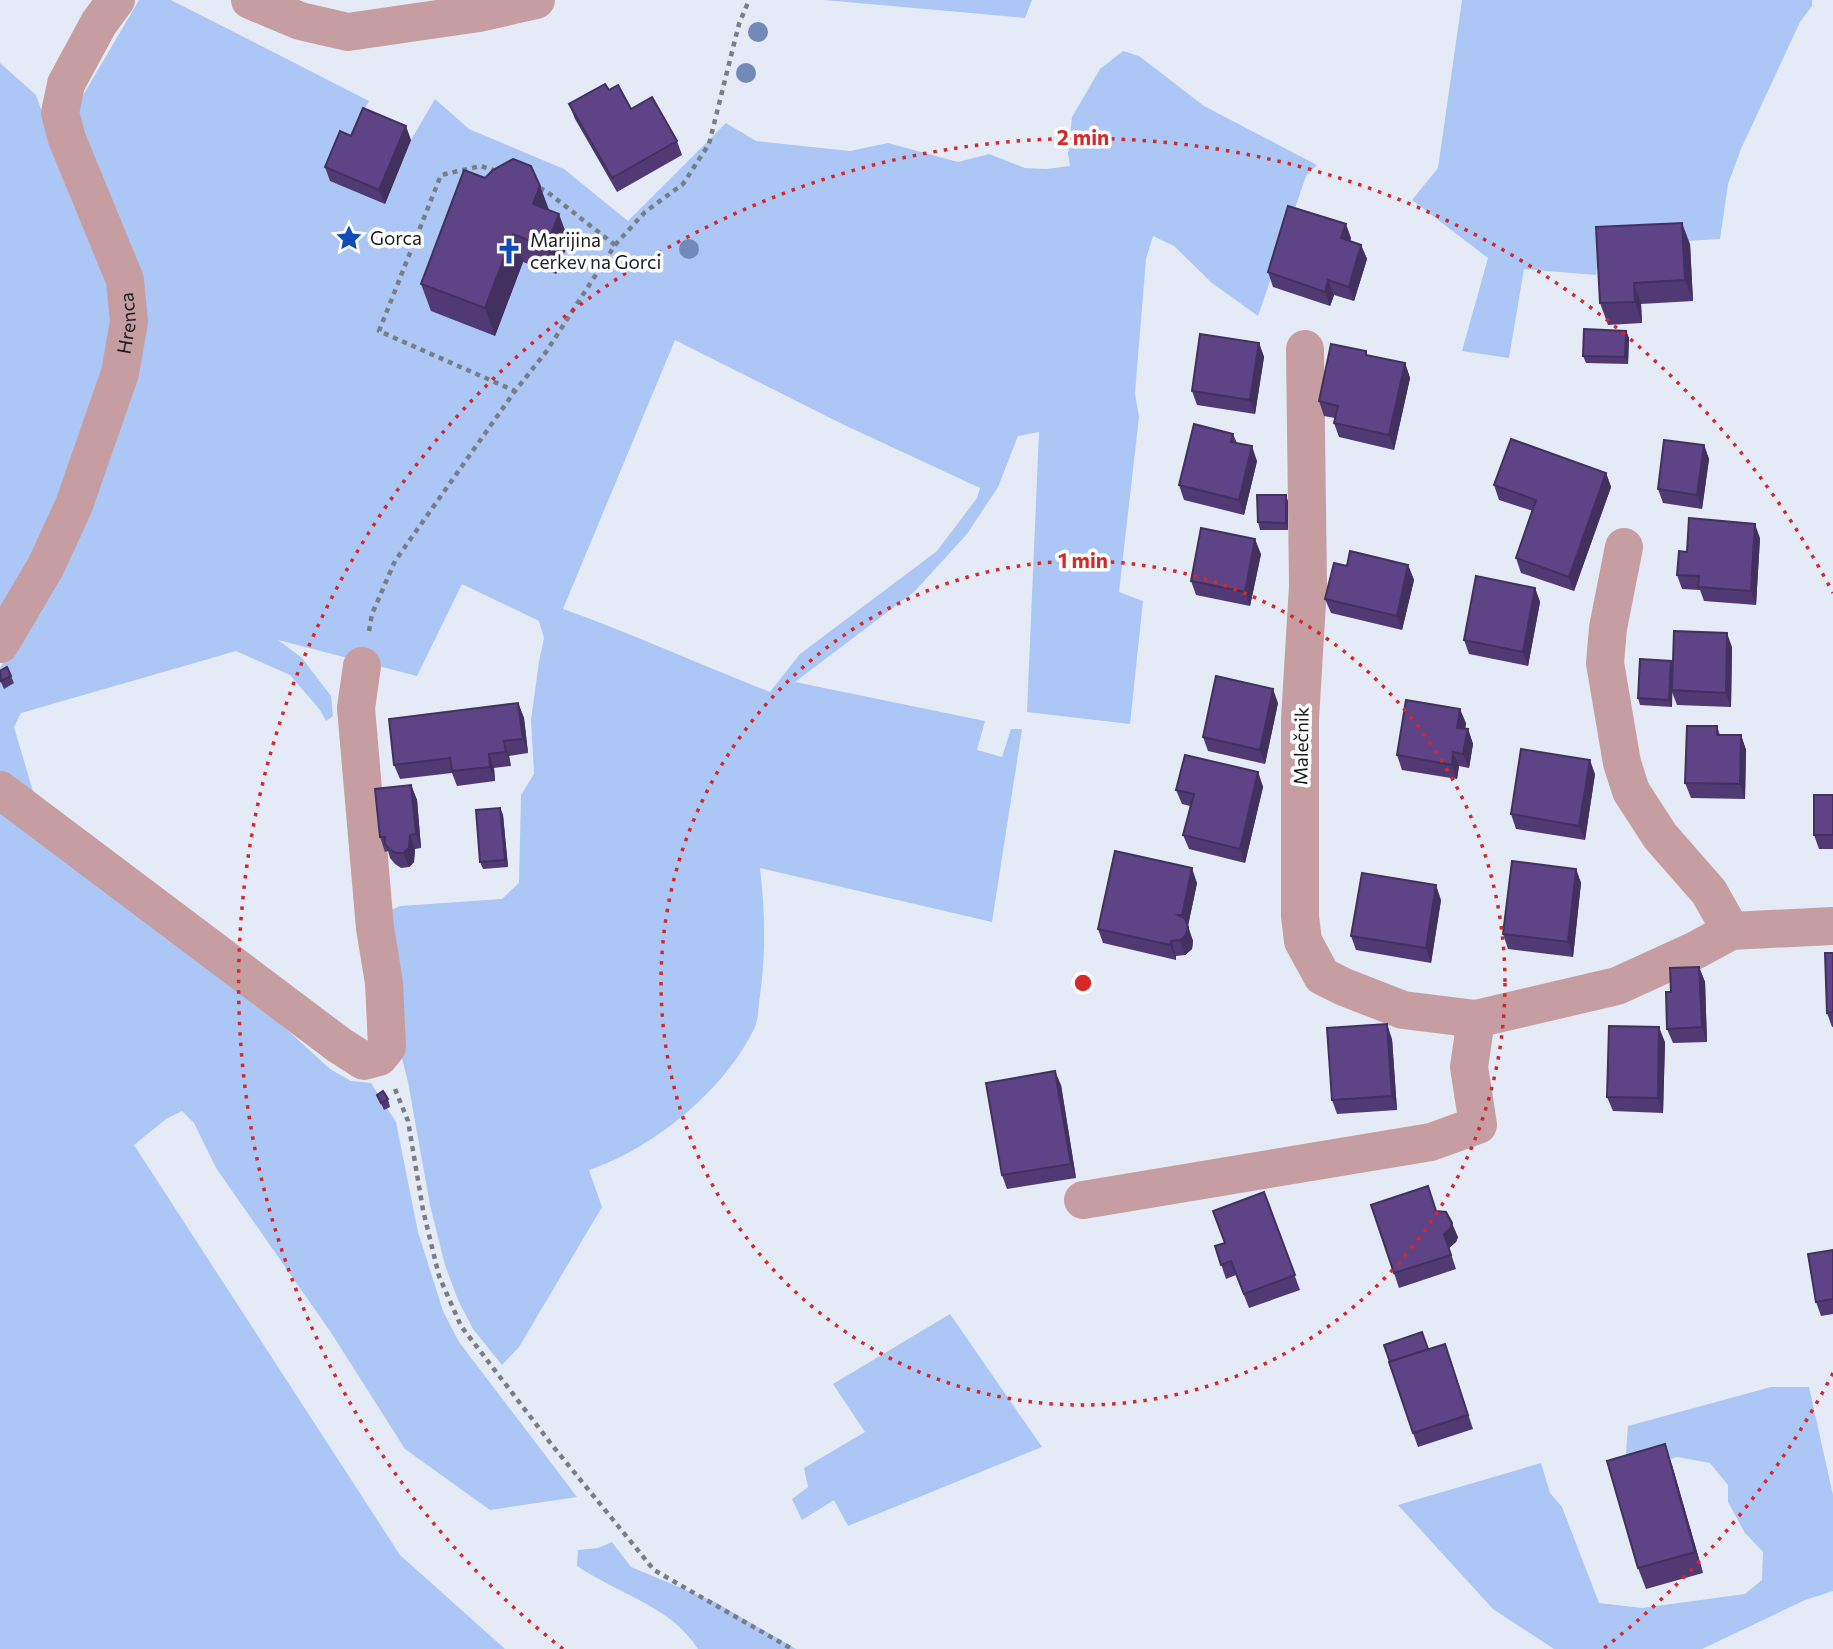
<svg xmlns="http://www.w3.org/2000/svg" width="1833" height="1649" viewBox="0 0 1833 1649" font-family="Commissioner,sans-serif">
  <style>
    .green { fill: #acc6f6; fill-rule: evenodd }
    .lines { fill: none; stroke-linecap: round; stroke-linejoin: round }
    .path { stroke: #797e85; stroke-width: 4.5; stroke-dasharray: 5 5; stroke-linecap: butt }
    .minor { stroke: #c69ea2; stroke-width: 38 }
    .tree { fill: #718aba }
    .wall { fill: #513a73 }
    .shaded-wall { fill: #42305e }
    .building { fill: #5e4486; stroke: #42305e; stroke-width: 2 }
    .ring { fill: none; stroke: #d62828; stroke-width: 3.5; stroke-dasharray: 3.5 7 }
    .labels { text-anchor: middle; stroke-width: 7; stroke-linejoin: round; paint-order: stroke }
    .poi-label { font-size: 19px; fill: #191c1f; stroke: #fff; text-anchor: start }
    .street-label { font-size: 19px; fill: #191c1f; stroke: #fff }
    .centre { fill: #d62828; stroke: #fff; stroke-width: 3.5 }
    .ring-label { font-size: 21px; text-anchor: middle; font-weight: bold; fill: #d62828; stroke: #fff; stroke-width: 7; stroke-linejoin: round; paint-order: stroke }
  </style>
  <rect width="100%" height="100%" fill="#e5ebf6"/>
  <g class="green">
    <path d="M139 0H171L369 101 345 146 385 204 411 140 435 99 469 129 564 169 628 221 726 123 756 141 850 151 888 143 958 162 989 154 1025 168 1046 169 1070 166 1068 153 1072 117 1100 69 1123 51 1139 56 1204 106 1317 165 1306 176 1258 316 1212 283 1174 246 1153 236 1146 259 1135 393 1139 417 1119 592 1143 601 1130 724 1027 712 1039 432 1018 436 998 487 967 534 915 591 795 682 985 721 977 750 1002 757 1011 729H1022L992 922 760 868C765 913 766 951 760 996 758 1005 759 1018 755 1027 726 1089 653 1149 589 1170L602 1207 519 1347 502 1365 473 1329 458 1300 445 1265 430 1205 408 1082 395 1031 389 911 400 906 502 899 519 883 521 795 534 774 531 720 539 662 544 638 539 621 462 584 417 676 278 640 302 658 331 696 333 716 326 721 320 710 290 675 236 651 21 713 14 727 37 805 0 781V668L68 548 133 363 75 109ZM675 340 840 423 980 488 977 498 937 551 800 654 770 692C701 665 633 634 563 609Z"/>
    <polygon points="824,0 1032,0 1025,18"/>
    <polygon points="1462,0 1812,0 1812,6 1800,22 1741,149 1728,184 1720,239 1651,243 1647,224 1622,226 1601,242 1596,275 1524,269 1509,358 1462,351 1488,258 1412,200 1438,168"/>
    <polygon points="0,63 36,95 59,161 112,287 115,319 85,441 0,622"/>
    <polygon points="0,809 282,1025 330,1069 351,1081 371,1083 396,1122 418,1232 443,1311 459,1342 577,1497 490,1510 405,1449 330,1331 216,1168 194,1123 182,1111 166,1119 134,1145 400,1555 505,1649 0,1649"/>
    <polygon points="950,1314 1042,1447 848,1526 834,1500 802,1520 792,1499 808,1487 804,1468 865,1432 833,1384"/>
    <polygon points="1771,1387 1809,1387 1833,1495 1833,1591 1805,1600 1702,1649 1554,1649 1493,1609 1398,1505 1541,1463 1550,1493 1562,1507 1599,1603 1642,1608 1745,1594 1762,1580 1763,1552 1745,1533 1728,1502 1728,1485 1710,1463 1677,1457 1633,1470 1626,1453 1628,1426"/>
    <path d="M612 1542 631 1567 715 1602 796 1649H698C671 1606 618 1594 577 1566L578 1550 598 1548Z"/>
  </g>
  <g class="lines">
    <g class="path">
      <polyline points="496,171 481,166 441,175 379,331 515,391"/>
      <polyline points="615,245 645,212 683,184 709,144 739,24 749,0"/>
      <polyline points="369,631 372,614 395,561 515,391 546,352 615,245 546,191 537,187"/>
      <polyline points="395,1089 408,1121 423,1210 439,1276 461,1326 552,1445 654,1570 792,1649"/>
    </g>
    <g class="minor">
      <polyline points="250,0 300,21 348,32 479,13 536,0"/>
      <polyline points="1305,349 1308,586 1300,719 1300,916 1303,941 1322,976 1344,987 1403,1010 1476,1019 1617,986 1696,950 1731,931 1833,926"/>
      <polyline points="1624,547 1608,628 1605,663 1622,763 1631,791 1660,836 1709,892 1731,931"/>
      <path id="s1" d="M0 644 46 566 74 505 120 373 129 322 125 280 67 139 60 113 66 84 99 23 116 0"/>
      <polyline points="0,790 339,1045 364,1061 379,1057 387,1047 384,983 375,928 356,708 362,666"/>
      <polyline points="1083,1200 1431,1142 1478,1125 1469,1067 1476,1019"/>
    </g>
  </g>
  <g class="tree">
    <circle cx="758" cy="32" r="10"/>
    <circle cx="746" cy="73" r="10"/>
    <circle cx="689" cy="249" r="10"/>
  </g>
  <g class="wall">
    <polygon points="609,90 631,109 677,141 682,155 617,192 575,119 569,104"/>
    <polygon points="351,136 411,140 385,204 330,181 325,167"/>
    <polygon points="485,178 540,186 549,210 569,241 556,274 523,262 495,336 431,311 421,284"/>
    <polygon points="1351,238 1350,241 1361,245 1367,259 1354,301 1334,295 1330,306 1273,287 1268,272"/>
    <polygon points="1690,244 1693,301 1641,304 1642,323 1608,325 1600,303"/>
    <polygon points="1626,331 1629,338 1628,364 1586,363 1583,356"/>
    <polygon points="1259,343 1264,357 1255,414 1197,405 1192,391"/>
    <polygon points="1366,351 1367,355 1405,363 1410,378 1394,450 1339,437 1334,423 1335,418 1324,416 1319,401"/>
    <polygon points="1233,434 1237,443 1257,461 1244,515 1184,500 1179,485"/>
    <polygon points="1704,445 1709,459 1702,509 1663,503 1658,489"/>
    <polygon points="1606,473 1611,487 1574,591 1521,573 1516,558 1533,511 1499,500 1494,485"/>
    <polygon points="1286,495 1288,502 1288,530 1260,530 1258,522"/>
    <polygon points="1760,538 1756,605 1704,601 1700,590 1682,589 1677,575 1687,552"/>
    <polygon points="1261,554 1250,606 1196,595 1191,581"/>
    <polygon points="1408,565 1414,580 1402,630 1331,613 1325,599 1347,566"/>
    <polygon points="1535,588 1540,602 1528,666 1469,654 1464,640"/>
    <polygon points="1732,647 1731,707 1677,705 1672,692 1672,707 1640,705 1638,698 1672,666"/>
    <polygon points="11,676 14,683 4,689 0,680"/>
    <polygon points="518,703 524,718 528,753 509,756 511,766 494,768 495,781 457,786 452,773 400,779 394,765"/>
    <polygon points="1278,703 1265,764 1208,751 1203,737"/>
    <polygon points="1466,723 1465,729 1468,729 1473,744 1469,768 1459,766 1457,779 1402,770 1397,755"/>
    <polygon points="1717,726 1720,735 1741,735 1746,750 1745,799 1691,798 1685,783"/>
    <polygon points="1258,772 1263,787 1245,863 1189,849 1183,835 1190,806 1182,804 1176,790"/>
    <polygon points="1595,774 1585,840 1516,829 1511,814"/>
    <polygon points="411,785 417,800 421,848 415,849 414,862 409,867 401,868 395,864 390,858 388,851 385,852 380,837"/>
    <polygon points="1833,795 1833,849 1819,849 1814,835"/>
    <polygon points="500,808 503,815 508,867 483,869 480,862"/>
    <polygon points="1576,869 1581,883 1573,957 1508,949 1503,934"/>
    <polygon points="1197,883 1188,926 1193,941 1192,949 1185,955 1176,956 1176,960 1103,943 1098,929"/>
    <polygon points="1441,900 1431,963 1356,950 1351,936"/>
    <polygon points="1833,953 1833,1027 1832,1027 1827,1013"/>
    <polygon points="1699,967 1705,982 1707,1042 1673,1043 1667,1029 1671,992"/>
    <polygon points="1392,1039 1397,1110 1337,1114 1332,1100"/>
    <polygon points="1665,1042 1663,1113 1613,1111 1607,1097"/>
    <polygon points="1061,1085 1076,1178 1007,1189 1002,1175"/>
    <polygon points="377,1095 388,1099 390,1107 384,1110"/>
    <polygon points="1264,1192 1300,1290 1249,1308 1236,1275 1226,1279 1215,1246 1225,1243"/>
    <polygon points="1437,1211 1458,1237 1456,1242 1449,1248 1456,1269 1399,1288 1394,1273"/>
    <polygon points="1833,1250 1833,1314 1821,1316 1816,1302"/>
    <polygon points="1428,1349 1450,1358 1473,1429 1418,1447 1413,1433"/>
    <polygon points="1672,1465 1703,1573 1646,1589 1638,1568"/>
  </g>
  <g class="shaded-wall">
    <polygon points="406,126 411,140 385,204 379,190"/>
    <polygon points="540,186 550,213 533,204"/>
    <polygon points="559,214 569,241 556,274 546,247"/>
    <polygon points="1682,223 1690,244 1693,301 1685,280"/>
    <polygon points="1346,224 1351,238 1346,253 1341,238"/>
    <polygon points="513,234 523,262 495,336 485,308"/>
    <polygon points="1361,245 1367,259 1354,301 1349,287"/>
    <polygon points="1328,280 1334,295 1330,306 1325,292"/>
    <polygon points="1634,283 1641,304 1642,323 1635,302"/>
    <polygon points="1626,331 1629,338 1628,364 1625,357"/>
    <polygon points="1259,343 1264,357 1255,414 1250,400"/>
    <polygon points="1405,363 1410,378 1394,450 1389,435"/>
    <polygon points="1704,445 1709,459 1702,509 1697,495"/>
    <polygon points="1252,446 1257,461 1244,515 1239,500"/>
    <polygon points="1606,473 1611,487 1574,591 1569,577"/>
    <polygon points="1286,495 1288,502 1288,530 1286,523"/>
    <polygon points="1755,524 1760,538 1756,605 1751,591"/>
    <polygon points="1255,539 1261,554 1250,606 1245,592"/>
    <polygon points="1408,565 1414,580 1402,630 1397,616"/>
    <polygon points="1535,588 1540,602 1528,666 1523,652"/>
    <polygon points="1727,633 1732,647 1731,707 1726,693"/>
    <polygon points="1671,661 1673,668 1672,707 1669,700"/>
    <polygon points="1273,689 1278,703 1265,764 1260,750"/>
    <polygon points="518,703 524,718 528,753 523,739"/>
    <polygon points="1460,709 1466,723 1463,742 1457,728"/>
    <polygon points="1468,729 1473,744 1469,768 1463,754"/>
    <polygon points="1741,735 1746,750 1745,799 1740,784"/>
    <polygon points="504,741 509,756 511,766 506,752"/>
    <polygon points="1453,752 1459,766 1457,779 1452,765"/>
    <polygon points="489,754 494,768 495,781 490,767"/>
    <polygon points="1590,760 1595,774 1585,840 1579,826"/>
    <polygon points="1258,772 1263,787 1245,863 1240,849"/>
    <polygon points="411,785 417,800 421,848 416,834"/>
    <polygon points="500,808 503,815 508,867 505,860"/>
    <polygon points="410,835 415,849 414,862 409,867 403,853"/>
    <polygon points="1192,868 1197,883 1187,930 1182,915"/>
    <polygon points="1576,869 1581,883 1573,957 1568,942"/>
    <polygon points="1436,885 1441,900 1431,963 1426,948"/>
    <polygon points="1188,927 1193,941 1192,949 1185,955 1180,940"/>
    <polygon points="1171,941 1176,956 1176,960 1170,945"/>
    <polygon points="1699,967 1705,982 1707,1042 1702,1027"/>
    <polygon points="1387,1024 1392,1039 1397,1110 1392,1096"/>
    <polygon points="1659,1027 1665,1042 1663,1113 1658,1098"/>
    <polygon points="1055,1071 1061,1085 1076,1178 1071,1164"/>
    <polygon points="1452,1223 1458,1237 1456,1242 1449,1248 1456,1269 1444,1234"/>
    <polygon points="1665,1444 1672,1465 1703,1573 1695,1552"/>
  </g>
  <g class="building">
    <polygon points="605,84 609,90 618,85 631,109 652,97 677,141 612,178 569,104"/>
    <polygon points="363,108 406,126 379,190 325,167 340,131 351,136"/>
    <polygon points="513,159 531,166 540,186 533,204 559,214 546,247 513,234 485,308 421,284 464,170 485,178 493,170"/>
    <polygon points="1288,206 1346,224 1341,238 1361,245 1349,287 1328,280 1325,292 1268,272"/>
    <polygon points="1682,223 1685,280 1634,283 1635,302 1600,303 1596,227"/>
    <polygon points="1584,329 1626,331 1625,357 1583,356"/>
    <polygon points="1200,334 1259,343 1250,400 1192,391"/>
    <polygon points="1331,344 1366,351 1366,355 1405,363 1389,435 1334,423 1338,406 1319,401"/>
    <polygon points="1194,424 1233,434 1231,442 1252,446 1239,500 1179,485"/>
    <polygon points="1511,439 1606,473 1569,577 1516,558 1536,500 1494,485"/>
    <polygon points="1664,440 1704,445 1697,495 1658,489"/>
    <polygon points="1257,495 1286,495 1286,523 1258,522"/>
    <polygon points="1689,518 1755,524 1751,591 1698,587 1699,576 1677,575 1679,551 1687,552"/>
    <polygon points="1201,528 1255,539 1245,592 1191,581"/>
    <polygon points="1350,551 1408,565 1397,616 1325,599 1334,563 1347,566"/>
    <polygon points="1476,576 1535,588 1523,652 1464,640"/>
    <polygon points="1674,631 1727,633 1726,693 1672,690"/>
    <polygon points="1640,659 1671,661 1669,700 1638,698"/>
    <polygon points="7,667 11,676 1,681 0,671"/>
    <polygon points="1216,676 1273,689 1260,750 1203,737"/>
    <polygon points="1406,700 1460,709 1457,728 1468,729 1463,754 1453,752 1452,765 1397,755"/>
    <polygon points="518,703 523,739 504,741 506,752 489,754 490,767 452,771 450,758 394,765 389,719"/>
    <polygon points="1687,726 1717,726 1717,735 1741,735 1740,784 1685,783"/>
    <polygon points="1521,749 1590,760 1579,826 1511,814"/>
    <polygon points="1185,755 1258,772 1240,849 1183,835 1194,794 1176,790"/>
    <polygon points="411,785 416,834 410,835 409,848 403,853 396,853 389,849 385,844 385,837 380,837 375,789"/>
    <rect x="1814" y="795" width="19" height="40"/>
    <polygon points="500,808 505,860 480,862 476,810"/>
    <polygon points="1115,851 1192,868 1182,915 1178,915 1185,919 1188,927 1186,935 1180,940 1171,941 1170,945 1098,929"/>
    <polygon points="1512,861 1576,869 1568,942 1503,934"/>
    <polygon points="1362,873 1436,885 1426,948 1351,936"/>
    <polygon points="1825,953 1833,953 1833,1012 1827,1013"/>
    <polygon points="1699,967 1702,1027 1667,1029 1666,992 1671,992 1670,968"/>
    <polygon points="1387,1024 1392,1096 1332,1100 1327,1028"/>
    <polygon points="1609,1026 1659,1027 1658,1098 1607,1097"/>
    <polygon points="1055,1071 1071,1164 1002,1175 986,1083"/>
    <polygon points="383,1091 388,1099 381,1103 377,1095"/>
    <polygon points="1428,1186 1436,1211 1446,1212 1452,1223 1451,1228 1444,1234 1451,1255 1394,1273 1371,1205"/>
    <polygon points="1264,1192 1295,1275 1244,1294 1231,1261 1221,1265 1215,1246 1225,1243 1213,1211"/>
    <polygon points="1833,1250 1833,1299 1816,1302 1808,1254"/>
    <polygon points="1422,1332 1428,1349 1390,1362 1384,1345"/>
    <polygon points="1445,1344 1468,1415 1413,1433 1389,1362"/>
    <polygon points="1665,1444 1695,1552 1638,1568 1607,1461"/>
  </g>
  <g class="ring">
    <circle cx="1083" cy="983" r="422"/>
    <path d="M1833 1373A845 845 0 0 1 1603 1649M563 1649A845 845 0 1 1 1833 593"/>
  </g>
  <defs>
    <g id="sight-bare" transform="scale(2.1)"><path d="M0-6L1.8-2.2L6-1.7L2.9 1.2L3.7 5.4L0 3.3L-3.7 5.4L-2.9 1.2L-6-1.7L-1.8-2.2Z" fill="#104cb8" stroke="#fff" stroke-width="2.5" paint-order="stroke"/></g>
    <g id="church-bare" transform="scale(2.1)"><path d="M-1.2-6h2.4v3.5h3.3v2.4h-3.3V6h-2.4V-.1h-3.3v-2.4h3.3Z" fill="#104cb8" stroke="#fff" stroke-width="2.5" paint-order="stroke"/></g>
  </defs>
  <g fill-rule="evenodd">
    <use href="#sight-bare" x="349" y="238"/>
    <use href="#church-bare" x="509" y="251"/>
  </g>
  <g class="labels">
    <g class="poi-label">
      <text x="370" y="245">Gorca</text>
      <text x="530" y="247">Marijina<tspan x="530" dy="22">cerkev na Gorci</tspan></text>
    </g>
    <g class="street-label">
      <text dy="7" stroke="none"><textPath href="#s1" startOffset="348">Hrenca</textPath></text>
      <text transform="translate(1301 746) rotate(-89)" y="7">Malečnik</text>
    </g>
  </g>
  <circle cx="1083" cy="983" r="10" class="centre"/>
  <g class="ring-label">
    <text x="1083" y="145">2 min</text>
    <text x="1083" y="568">1 min</text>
  </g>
</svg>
